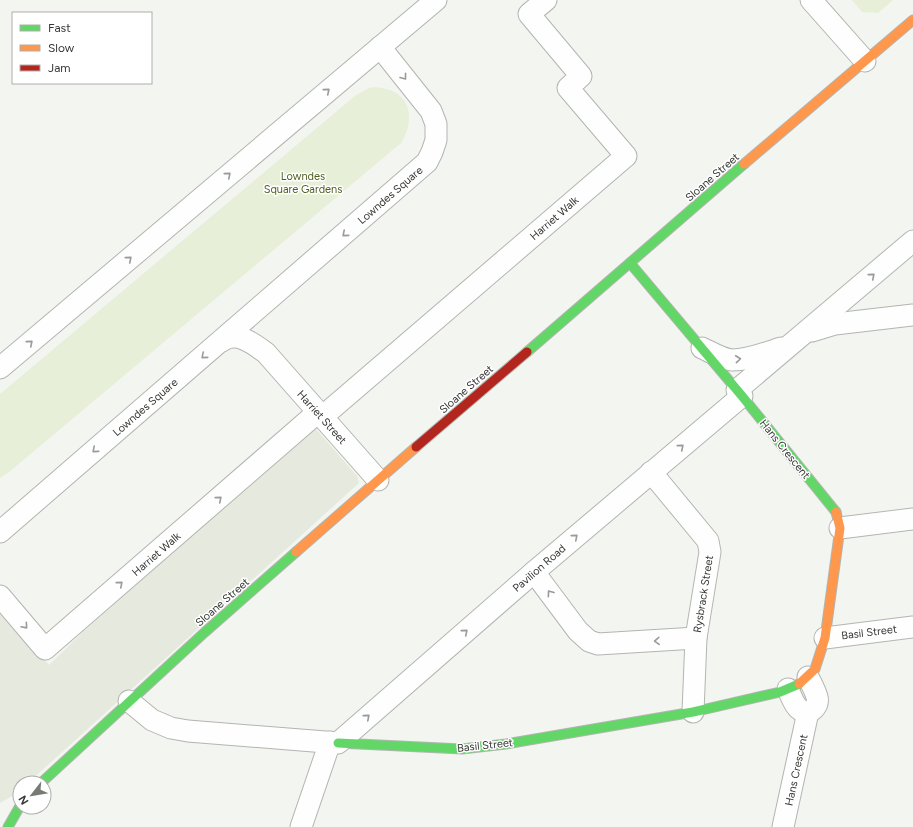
<svg xmlns="http://www.w3.org/2000/svg" width="913" height="827" viewBox="0 0 913 827" font-family="Figtree,sans-serif">
  <style>
    .built { fill: #e5e9de }
    .green { fill: #e7efd8 }
    .lines { fill: none; stroke-linecap: round; stroke-linejoin: round }
    .street-casing { stroke: #b3b5b1; stroke-width: 23 }
    .fast-casing { stroke: #b3b5b1; stroke-width: 11 }
    .slow-casing { stroke: #b3b5b1; stroke-width: 11 }
    .jam-casing { stroke: #b3b5b1; stroke-width: 11 }
    .street { stroke: #fdfefd; stroke-width: 21 }
    .fast { stroke: #63d668; stroke-width: 9 }
    .slow { stroke: #ff974d; stroke-width: 9 }
    .jam { stroke: #b3261e; stroke-width: 9 }
    .oneway { stroke: #9a9b98 }
    .labels { text-anchor: middle; stroke-width: 3; stroke-linejoin: round; paint-order: stroke }
    .park-label { font-size: 11px; fill: #4f5f20; stroke: #fff }
    .street-label { font-size: 11px; fill: #363834; stroke: #fff }
  </style>
  <rect width="100%" height="100%" fill="#f3f5f0"/>
  <polygon class="built" points="313,429 316,429 357,476 359,483 28,783 20,783 20,790 19,792 0,803 0,608 49,665 84,631"/>
  <g class="green">
    <polygon points="852,0 893,0 878,13 862,12"/>
    <path d="M375 87C382 88 390 89 396 93 414 104 411 128 401 143L8 473 0 478V394L356 95 369 88Z"/>
  </g>
  <g class="lines">
    <g class="street-casing">
      <g id="street">
        <polyline points="811,0 865,61"/>
        <polyline points="812,331 835,324 913,315"/>
        <path d="M222 341C236 330 254 344 266 353L378 480"/>
        <path d="M702 348C711 352 721 359 732 360 748 360 766 353 781 348"/>
        <polyline points="0,368 436,0"/>
        <polyline points="737,390 913,241"/>
        <polyline points="322,417 626,156 568,88 581,76 529,14 546,0"/>
        <polyline points="651,472 708,541 710,552 696,638 693,712"/>
        <polyline points="840,528 913,519"/>
        <polyline points="0,532 427,162 432,152 436,140 436,124 431,111 380,47"/>
        <polyline points="534,572 578,631 589,641 598,644 696,638"/>
        <polyline points="0,596 45,649 318,412"/>
        <polyline points="825,638 913,627"/>
        <path d="M788 689C791 696 794 705 799 709 808 717 820 707 817 697 815 690 811 683 808 677"/>
        <polyline points="129,701 152,720 171,728 188,731 338,743 534,572 742,396"/>
        <polyline points="301,827 330,742"/>
        <polyline points="783,827 808,712"/>
      </g>
    </g>
    <g class="fast-casing">
      <g id="fast">
        <polyline points="630,263 742,396 836,512"/>
        <polyline points="527,352 744,164"/>
        <polyline points="338,743 462,749 506,744 693,712 780,692 799,684"/>
        <polyline points="41,783 205,632 296,552"/>
        <polyline points="8,827 20,806"/>
      </g>
    </g>
    <g class="slow-casing">
      <g id="slow">
        <polyline points="744,164 913,20"/>
        <polyline points="296,552 416,447"/>
        <polyline points="799,684 815,669 825,638 840,528 836,512"/>
      </g>
    </g>
    <g class="jam-casing">
      <polyline id="jam" points="416,447 527,352"/>
    </g>
    <use href="#street" class="street"/>
    <use href="#fast" class="fast"/>
    <use href="#slow" class="slow"/>
    <use href="#jam" class="jam"/>
  </g>
  <defs><path id="oneway-chevron" d="M-2-3.5L2.5 0L-2 3.5" fill="none" stroke-width="1.6" stroke-linecap="round" stroke-linejoin="round"/></defs>
  <g class="oneway">
    <use href="#oneway-chevron" transform="translate(404 77) rotate(52)"/>
    <use href="#oneway-chevron" transform="translate(327 91) rotate(-40)"/>
    <use href="#oneway-chevron" transform="translate(228 175) rotate(-40)"/>
    <use href="#oneway-chevron" transform="translate(345 234) rotate(139)"/>
    <use href="#oneway-chevron" transform="translate(129 259) rotate(-40)"/>
    <use href="#oneway-chevron" transform="translate(872 276) rotate(-40)"/>
    <use href="#oneway-chevron" transform="translate(30 343) rotate(-40)"/>
    <use href="#oneway-chevron" transform="translate(204 356) rotate(139)"/>
    <use href="#oneway-chevron" transform="translate(738 359) rotate(-6)"/>
    <use href="#oneway-chevron" transform="translate(681 447) rotate(-40)"/>
    <use href="#oneway-chevron" transform="translate(95 450) rotate(139)"/>
    <use href="#oneway-chevron" transform="translate(219 499) rotate(-41)"/>
    <use href="#oneway-chevron" transform="translate(575 537) rotate(-41)"/>
    <use href="#oneway-chevron" transform="translate(120 584) rotate(-41)"/>
    <use href="#oneway-chevron" transform="translate(550 593) rotate(-126)"/>
    <use href="#oneway-chevron" transform="translate(25 626) rotate(49)"/>
    <use href="#oneway-chevron" transform="translate(465 632) rotate(-41)"/>
    <use href="#oneway-chevron" transform="translate(657 641) rotate(177)"/>
    <use href="#oneway-chevron" transform="translate(367 717) rotate(-41)"/>
  </g>
  <g class="labels">
    <g class="park-label">
      <text x="303" y="180">Lowndes<tspan x="303" dy="13">Square Gardens</tspan></text>
    </g>
    <g class="street-label">
      <text transform="translate(712 177) rotate(-41)" y="4">Sloane Street</text>
      <text transform="translate(390 195) rotate(-41)" y="4">Lowndes Square</text>
      <text transform="translate(554 218) rotate(-41)" y="4">Harriet Walk</text>
      <text transform="translate(466 389) rotate(-41)" y="4">Sloane Street</text>
      <text transform="translate(145 407) rotate(-41)" y="4">Lowndes Square</text>
      <text transform="translate(322 417) rotate(48)" y="4">Harriet Street</text>
      <text transform="translate(785 449) rotate(51)" y="4">Hans Crescent</text>
      <text transform="translate(156 554) rotate(-41)" y="4">Harriet Walk</text>
      <text transform="translate(539 568) rotate(-41)" y="4">Pavilion Road</text>
      <text transform="translate(703 594) rotate(-81)" y="4">Rysbrack Street</text>
      <text transform="translate(222 602) rotate(-41)" y="4">Sloane Street</text>
      <text transform="translate(869 632) rotate(-7)" y="4">Basil Street</text>
      <text transform="translate(485 745) rotate(-6)" y="4">Basil Street</text>
      <text transform="translate(796 770) rotate(-78)" y="4">Hans Crescent</text>
    </g>
  </g>
  <rect x="12" y="12" width="140" height="72" fill="#ffffff" stroke="#afafae"/>
  <rect x="20" y="25" width="20" height="6" fill="#63d668" stroke="#afafae"/>
  <text x="48" y="32" font-size="12" fill="#363834">Fast</text>
  <rect x="20" y="45" width="20" height="6" fill="#ff974d" stroke="#afafae"/>
  <text x="48" y="52" font-size="12" fill="#363834">Slow</text>
  <rect x="20" y="65" width="20" height="6" fill="#b3261e" stroke="#afafae"/>
  <text x="48" y="72" font-size="12" fill="#363834">Jam</text>
  <g transform="translate(32 795) rotate(239)"><circle r="19" fill="#ffffff" stroke="#afafae"/>
  <path d="M0-3L7 15L0 10L-7 15Z" fill="#787a76"/>
  <text y="-6" font-size="11" font-weight="bold" text-anchor="middle" fill="#363834">N</text>
  </g>
</svg>
